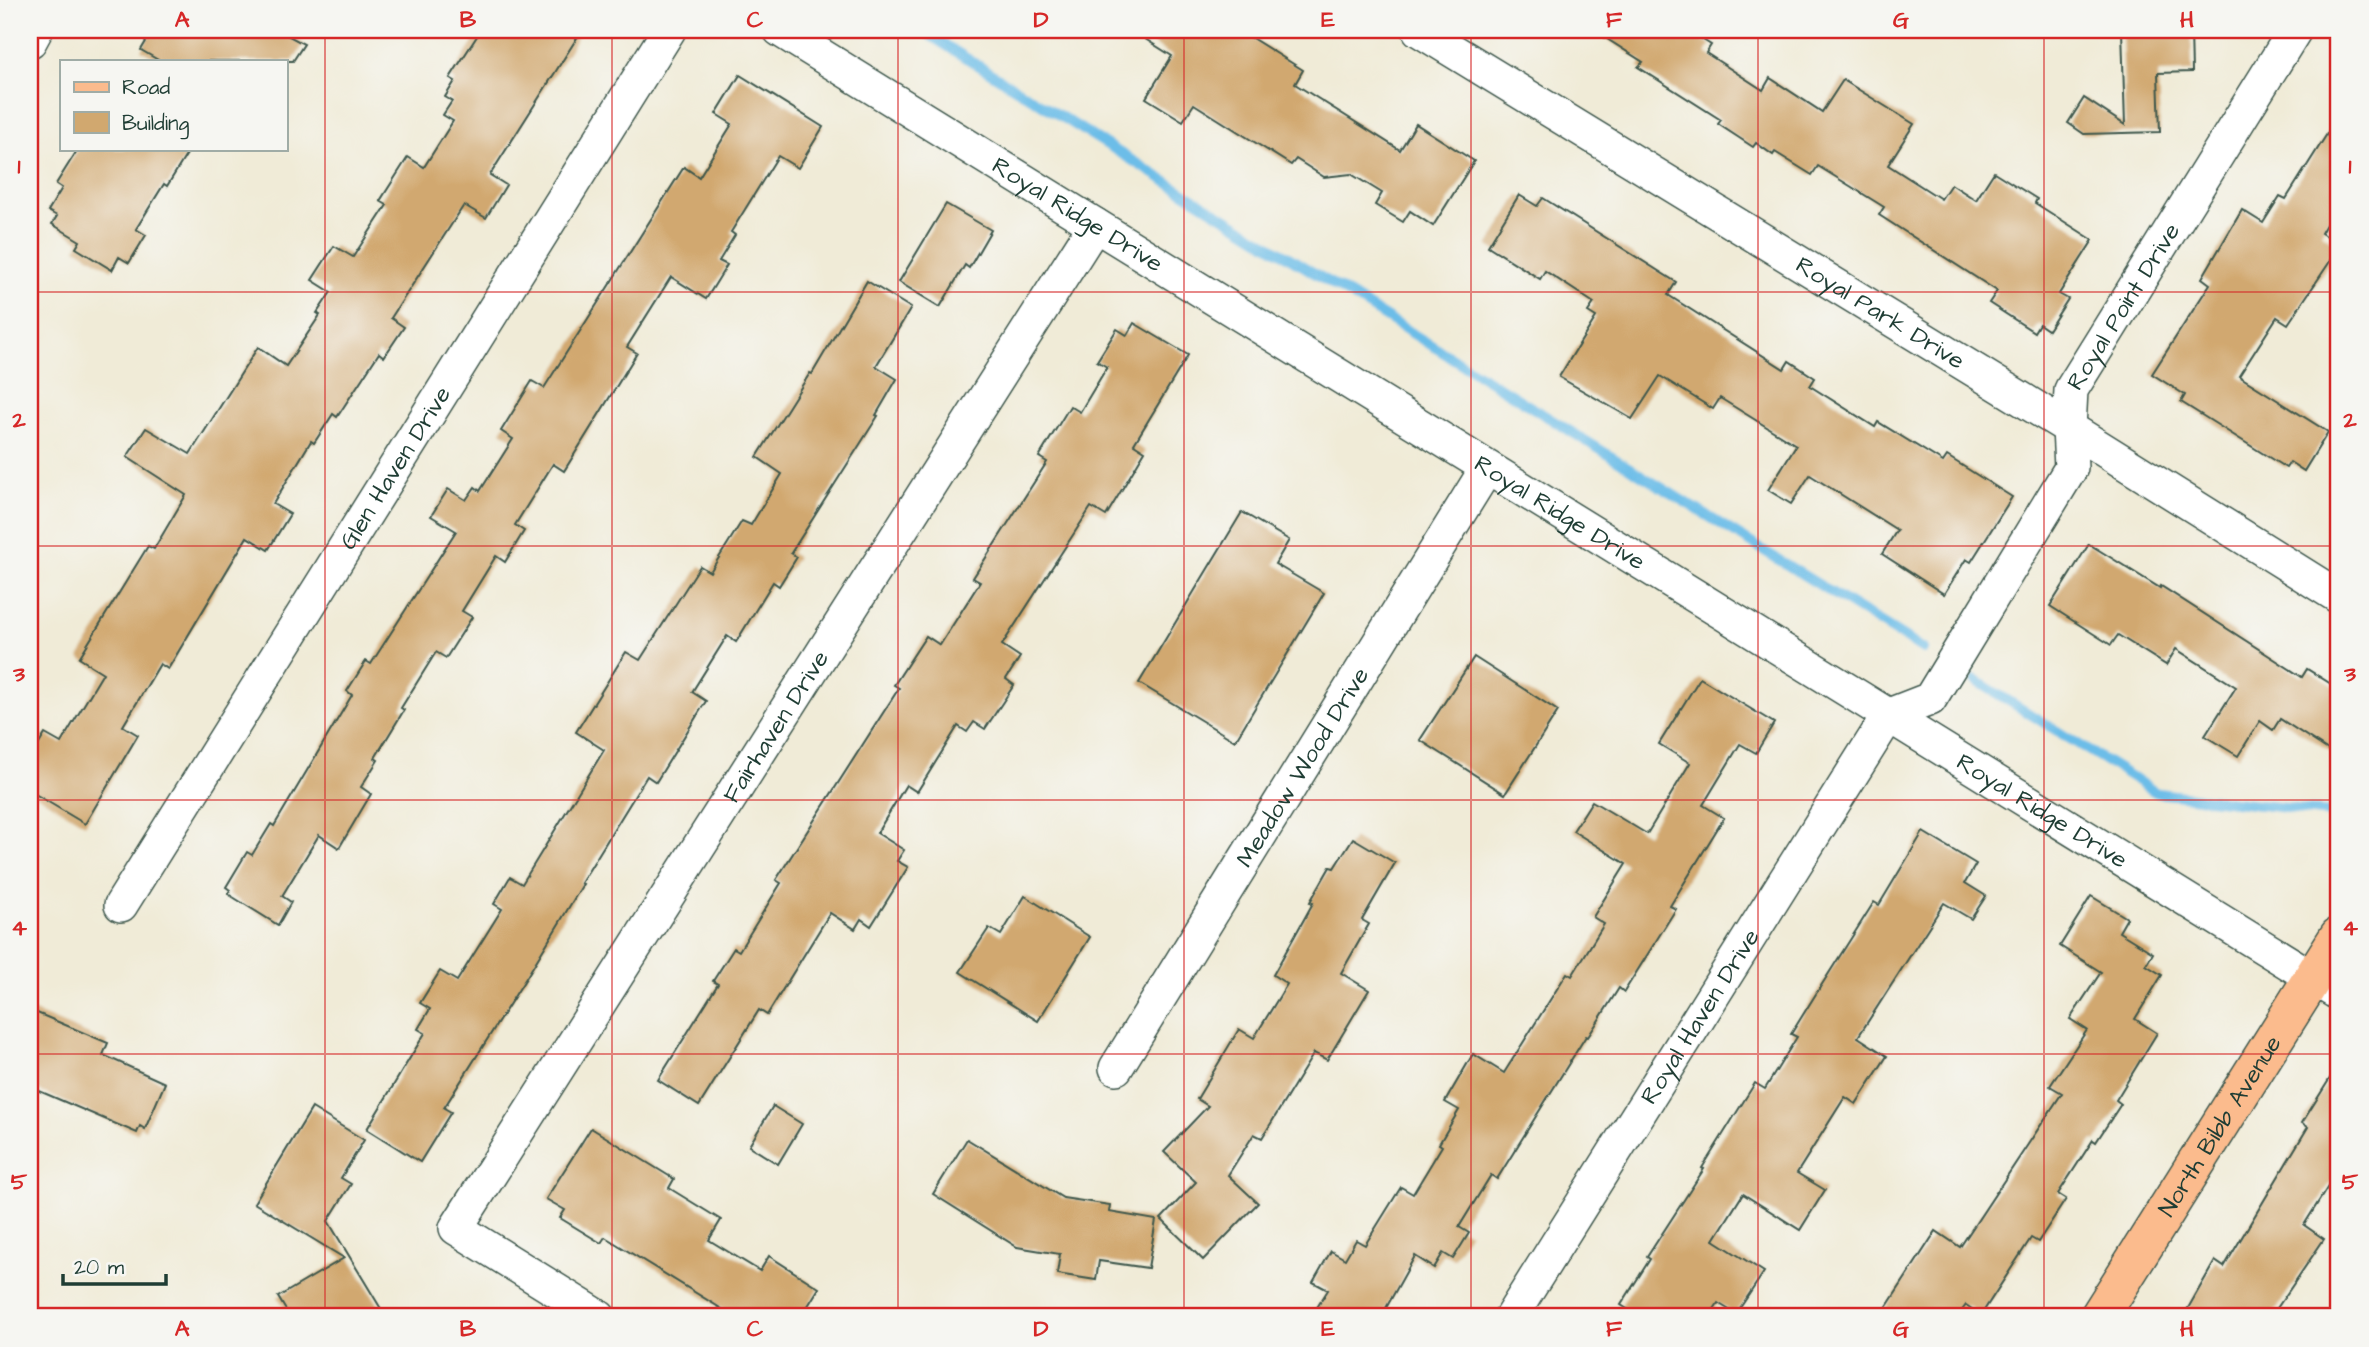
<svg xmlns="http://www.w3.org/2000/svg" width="2369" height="1347" viewBox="0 0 2369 1347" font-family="'Architects Daughter',sans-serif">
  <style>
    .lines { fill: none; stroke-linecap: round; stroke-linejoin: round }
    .stream { stroke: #6cbde8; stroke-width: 10 }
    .building { fill: #d1a86f }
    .minor-casing { stroke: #3e574c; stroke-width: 36 }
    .major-casing { stroke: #3e574c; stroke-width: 41 }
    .minor { stroke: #fff; stroke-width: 33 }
    .major { stroke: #fbbb8d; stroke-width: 38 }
    .grid { fill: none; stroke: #d62828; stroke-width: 2; stroke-opacity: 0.55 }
    .labels { text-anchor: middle; stroke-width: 6; stroke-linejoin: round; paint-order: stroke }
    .street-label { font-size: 24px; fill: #1f3d34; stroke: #f6f6f2 }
    .neatline { fill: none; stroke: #d62828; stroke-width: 2.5 }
    .grid-label { font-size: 23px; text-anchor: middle; font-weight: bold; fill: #d62828 }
  </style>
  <rect width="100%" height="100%" fill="#f6f6f2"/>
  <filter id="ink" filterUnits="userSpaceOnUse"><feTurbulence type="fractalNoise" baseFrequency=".0143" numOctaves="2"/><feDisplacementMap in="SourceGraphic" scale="14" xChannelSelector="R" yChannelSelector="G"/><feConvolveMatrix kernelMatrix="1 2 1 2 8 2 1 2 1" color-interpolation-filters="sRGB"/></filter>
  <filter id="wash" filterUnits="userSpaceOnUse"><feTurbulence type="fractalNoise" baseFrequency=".00686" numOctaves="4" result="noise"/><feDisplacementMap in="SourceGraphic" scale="28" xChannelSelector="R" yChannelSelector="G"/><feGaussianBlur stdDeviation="1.57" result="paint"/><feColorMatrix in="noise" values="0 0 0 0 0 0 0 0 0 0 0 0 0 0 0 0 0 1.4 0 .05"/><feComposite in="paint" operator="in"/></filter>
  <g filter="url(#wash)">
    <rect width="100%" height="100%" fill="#f0ebd7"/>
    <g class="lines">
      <g class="stream">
        <polyline points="921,30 1923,649"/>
        <polyline points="1975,680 2157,793 2339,814"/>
      </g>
    </g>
    <g id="blocks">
      <g class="building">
        <polygon points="153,30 278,30 304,44 293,61 160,61 141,50"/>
        <polygon points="481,30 582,30 490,175 506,185 486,218 464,205 391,318 404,327 384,357 379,353 337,417 333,414 314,443 311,441 273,504 290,514 268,550 247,537 168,669 160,664 123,726 138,735 85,824 30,791 30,759 45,734 61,743 103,673 79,658 148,546 154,549 186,495 127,457 146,428 190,454 258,347 286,366 320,315 317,313 331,292 312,280 334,246 353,257 387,205 380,201 408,157 424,167 453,121 443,115 452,101 445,97 455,81 450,78"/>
        <polygon points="1131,30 1239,30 1303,70 1295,84 1400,150 1416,124 1474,161 1433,226 1410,211 1403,222 1375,205 1382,193 1351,174 1324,177 1296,159 1291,165 1194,104 1183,121 1146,98 1172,56"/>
        <polygon points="1593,30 1687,30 1711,45 1706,53 1763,90 1770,78 1822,112 1843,80 1914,124 1888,165 1941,199 1951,184 1976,200 1994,172 2037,199 2035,203 2093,240 2059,294 2068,299 2048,330 2039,324 2034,332 1989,303 1997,291 1879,215 1884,207 1818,166 1812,175 1775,152 1773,155 1756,143 1753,147 1718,124 1721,120 1638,67 1643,62"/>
        <polygon points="2122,30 2191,30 2192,72 2158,73 2160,132 2084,134 2068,123 2084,98 2125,125"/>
        <polygon points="740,75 823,127 798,168 778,156 731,232 735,235 719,261 727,265 706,299 671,277 627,347 637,353 564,471 553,464 515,525 524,531 505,562 496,556 462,611 472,617 446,658 436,652 401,708 404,710 375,758 378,760 361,787 371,794 339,848 319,835 282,896 291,902 278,925 228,894 230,890 226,887 247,852 252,855 271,824 274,826 352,695 347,691 366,661 371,664 456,531 431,516 448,489 466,500 475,487 480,491 513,439 501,431 532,381 544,388 684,167 699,177 732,124 716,114"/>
        <polygon points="2339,115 2339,202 2321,233 2339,245 2339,248 2288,324 2277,317 2239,376 2328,432 2304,471 2290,462 2286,468 2181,402 2185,395 2152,374 2210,284 2202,278 2242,210 2263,223 2280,196 2286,199"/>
        <polygon points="78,149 190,149 167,186 164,184 136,229 146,235 129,263 119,257 112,270 76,248 80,241 52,224 57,216 48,211 62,188 56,184"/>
        <polygon points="1519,195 1537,206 1543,198 1676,282 1668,295 1784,369 1789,361 1815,378 1810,386 1875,427 1878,422 1943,462 1947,456 2012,497 1971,562 1966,559 1944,594 1882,554 1897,530 1810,475 1791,504 1768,490 1796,445 1720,398 1713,409 1660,376 1632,419 1559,377 1596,317 1588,312 1594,303 1545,271 1540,279 1488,246"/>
        <polygon points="946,204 991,230 969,268 965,265 940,307 899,282"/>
        <polygon points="867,281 911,308 876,366 897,379 876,415 878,416 791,553 797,557 779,586 773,582 736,642 727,636 692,692 706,701 656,782 647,776 581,883 583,884 526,978 444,1108 451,1112 420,1162 367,1129 425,1033 418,1029 430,1009 420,1003 440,971 457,981 502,909 494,904 510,877 522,884 604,750 576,732 626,652 640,660 700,566 710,572 742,521 751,525 782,474 757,457 810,373 812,374"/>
        <polygon points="1134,323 1188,355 1134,444 1145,451 1106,516 1091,507 1002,645 1020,657 1006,679 1014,685 985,729 974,722 967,732 958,726 917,792 906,785 877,833 904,850 897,861 908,867 871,926 861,919 855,929 830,913 767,1015 759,1010 699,1106 658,1080 718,984 713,981 734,948 739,951 781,883 776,880 899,688 894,685 926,636 940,645 980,582 973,578 1047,462 1039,457 1070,406 1080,412 1107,367 1097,361 1117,329 1127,335"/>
        <polygon points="1242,512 1289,540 1275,564 1324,593 1235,741 1139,683"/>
        <polygon points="2089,544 2160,588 2161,586 2302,677 2307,669 2339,689 2339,757 2280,719 2273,730 2260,721 2238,756 2205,736 2236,687 2176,649 2166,665 2118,635 2111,645 2050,606"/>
        <polygon points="1474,657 1558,711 1505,794 1420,740"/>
        <polygon points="1700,678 1774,723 1756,753 1740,744 1703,805 1724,818 1670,906 1676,909 1624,992 1619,988 1588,1037 1586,1036 1497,1179 1491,1175 1459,1227 1469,1233 1453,1259 1443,1253 1434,1268 1415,1256 1381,1317 1311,1317 1328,1290 1313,1282 1331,1251 1345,1259 1356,1240 1365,1245 1401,1187 1413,1194 1442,1146 1439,1144 1459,1110 1445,1102 1473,1054 1504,1073 1567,973 1572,976 1604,924 1593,917 1626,864 1573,831 1592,801 1647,834 1690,763 1659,744"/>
        <polygon points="1923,832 1976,864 1965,883 1986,896 1971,919 1944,903 1858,1037 1887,1056 1856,1104 1845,1097 1797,1173 1825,1190 1800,1230 1743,1194 1714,1240 1764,1272 1736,1314 1718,1303 1709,1317 1640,1317 1621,1305 1650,1259 1647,1257 1704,1169 1702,1168 1755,1083 1765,1089 1797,1037 1791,1034 1819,989 1874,902 1879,905"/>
        <polygon points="1353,838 1395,863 1362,920 1369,924 1341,973 1369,990 1327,1060 1314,1053 1262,1138 1254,1134 1228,1175 1258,1203 1203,1260 1161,1219 1196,1182 1164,1152 1208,1106 1197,1099 1239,1029 1254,1038 1287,984 1273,975 1313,903 1310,902 1330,867 1334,868"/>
        <polygon points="1025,896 1090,937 1038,1021 960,972 989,928 1001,935"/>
        <polygon points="2091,896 2127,918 2119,932 2153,953 2146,965 2162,975 2135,1019 2157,1033 2116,1100 2121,1104 2096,1142 2093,1140 2058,1194 2066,1199 2038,1242 2031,1238 1981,1315 1966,1305 1957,1317 1880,1317 1936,1231 1960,1247 2062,1093 2050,1086 2087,1030 2070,1019 2101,972 2060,946"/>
        <polygon points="30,1010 108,1043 103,1055 165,1083 145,1129 140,1126 137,1133 30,1087"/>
        <polygon points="2339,1064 2339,1169 2304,1225 2324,1239 2271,1317 2183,1317 2215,1261 2224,1267 2308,1127 2302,1123"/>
        <polygon points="773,1106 802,1124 778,1164 749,1146"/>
        <polygon points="312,1108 364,1140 341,1178 351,1184 328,1221 386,1317 290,1317 278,1297 344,1258 254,1203"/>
        <polygon points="591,1128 674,1179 669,1188 721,1220 709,1240 760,1271 769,1256 819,1288 801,1317 735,1317 605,1237 601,1243 560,1218 565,1210 546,1199"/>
        <polygon points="967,1139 1063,1198 1110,1205 1109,1212 1156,1220 1148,1268 1099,1261 1096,1280 1057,1274 1060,1254 1017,1247 933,1194"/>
      </g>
    </g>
  </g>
  <g filter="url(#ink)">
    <use href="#blocks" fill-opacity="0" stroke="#3e574c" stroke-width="2"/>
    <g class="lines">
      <g class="minor-casing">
        <g id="minor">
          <path id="s1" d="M780 30 2339 994"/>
          <path id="s2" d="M1419 30 2069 428 2339 597"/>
          <polyline points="30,41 36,30"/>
          <path id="s3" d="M121 905 669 30"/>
          <path id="s4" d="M1116 1068 1487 468"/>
          <path id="s5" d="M599 1317 456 1228 1095 225"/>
          <path id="s6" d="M1511 1317 1889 715 1930 699 2071 468 2069 428 2071 390 2295 30"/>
        </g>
      </g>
      <g class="major-casing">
        <g id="major">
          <path id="s7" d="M2099 1317 2339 936"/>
        </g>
      </g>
      <use href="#minor" class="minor"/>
      <use href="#major" class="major"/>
    </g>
  </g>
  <path class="grid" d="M325 30V1317M612 30V1317M898 30V1317M1184 30V1317M1471 30V1317M1758 30V1317M2044 30V1317M30 292H2339M30 546H2339M30 800H2339M30 1054H2339"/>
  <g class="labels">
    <g class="street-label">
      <text dy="8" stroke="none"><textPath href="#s1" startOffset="350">Royal Ridge Drive</textPath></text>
      <text dy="8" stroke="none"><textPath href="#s6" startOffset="1202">Royal Point Drive</textPath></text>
      <text dy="8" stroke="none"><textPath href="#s2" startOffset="541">Royal Park Drive</textPath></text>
      <text dy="8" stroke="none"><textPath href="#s3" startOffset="516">Glen Haven Drive</textPath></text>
      <text dy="8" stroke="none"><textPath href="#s1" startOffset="917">Royal Ridge Drive</textPath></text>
      <text dy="8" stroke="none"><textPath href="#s5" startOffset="763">Fairhaven Drive</textPath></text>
      <text dy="8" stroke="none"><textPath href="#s4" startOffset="354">Meadow Wood Drive</textPath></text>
      <text dy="8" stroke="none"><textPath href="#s1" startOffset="1484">Royal Ridge Drive</textPath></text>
      <text dy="8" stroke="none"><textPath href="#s6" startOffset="355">Royal Haven Drive</textPath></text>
      <text dy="8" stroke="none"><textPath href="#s7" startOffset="226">North Bibb Avenue</textPath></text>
    </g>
  </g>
  <rect width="2369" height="1347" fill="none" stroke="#f6f6f2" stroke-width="77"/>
  <rect x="60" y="60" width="228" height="91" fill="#f6f6f2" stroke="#a0aca6" stroke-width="2"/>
  <rect x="74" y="82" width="35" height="10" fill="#fbbb8d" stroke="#a0aca6" stroke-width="2"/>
  <text x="122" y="94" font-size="21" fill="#1f3d34">Road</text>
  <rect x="74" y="112" width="35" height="21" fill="#d1a86f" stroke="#a0aca6" stroke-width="2"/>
  <text x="122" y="130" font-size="21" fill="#1f3d34">Building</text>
  <path d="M63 1274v10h103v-10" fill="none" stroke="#1f3d34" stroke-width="3.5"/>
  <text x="74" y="1274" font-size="21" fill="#1f3d34" stroke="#f6f6f2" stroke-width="5" paint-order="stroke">20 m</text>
  <rect x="38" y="38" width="2292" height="1270" class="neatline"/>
  <g class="grid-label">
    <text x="182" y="27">A</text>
    <text x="468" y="27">B</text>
    <text x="755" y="27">C</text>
    <text x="1041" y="27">D</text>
    <text x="1328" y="27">E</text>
    <text x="1614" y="27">F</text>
    <text x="1901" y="27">G</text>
    <text x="2187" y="27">H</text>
    <text x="19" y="173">1</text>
    <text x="2350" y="173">1</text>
    <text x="19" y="427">2</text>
    <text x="2350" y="427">2</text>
    <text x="19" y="681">3</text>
    <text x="2350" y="681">3</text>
    <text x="19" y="935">4</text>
    <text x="2350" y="935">4</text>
    <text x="19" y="1189">5</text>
    <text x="2350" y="1189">5</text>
    <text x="182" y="1336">A</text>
    <text x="468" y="1336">B</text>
    <text x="755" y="1336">C</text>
    <text x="1041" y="1336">D</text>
    <text x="1328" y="1336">E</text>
    <text x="1614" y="1336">F</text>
    <text x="1901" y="1336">G</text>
    <text x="2187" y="1336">H</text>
  </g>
</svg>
